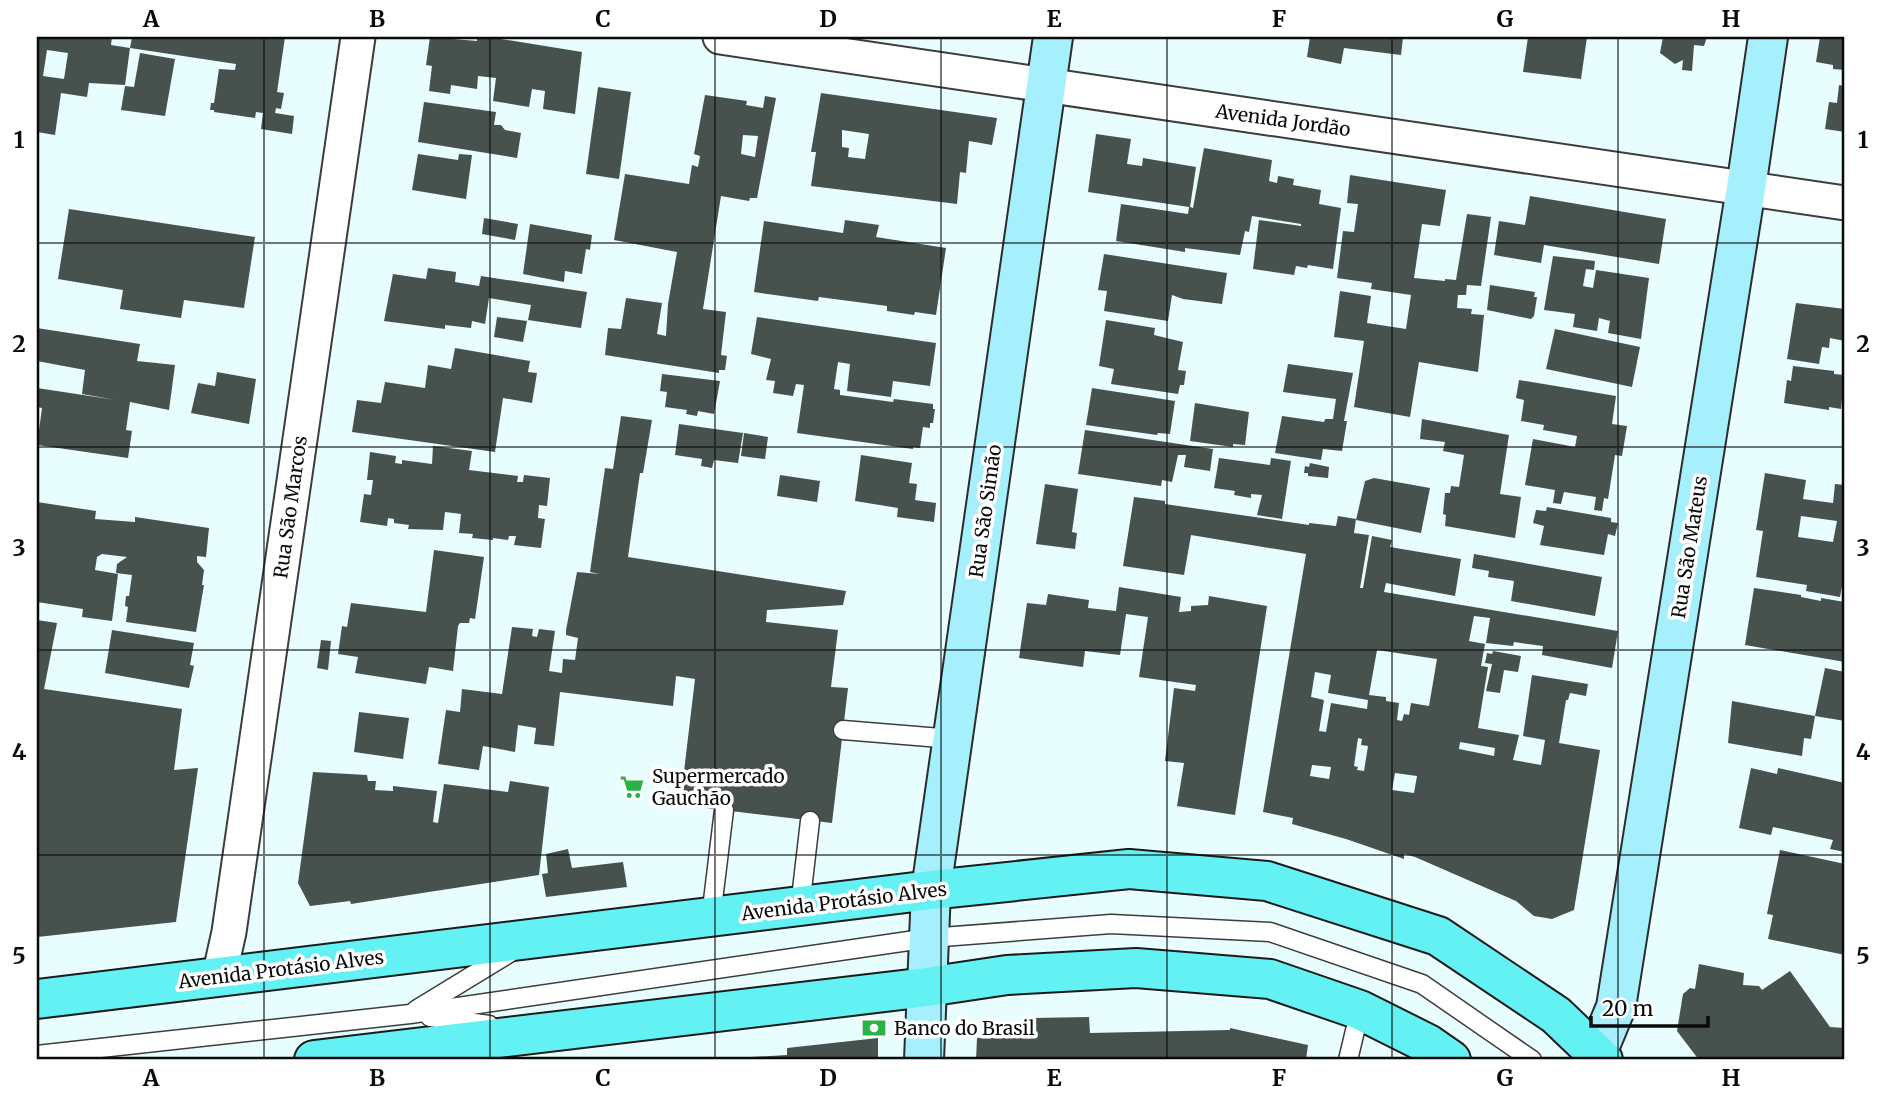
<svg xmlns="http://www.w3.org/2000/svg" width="1882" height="1097" viewBox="0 0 1882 1097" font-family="Merriweather,serif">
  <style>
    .building { fill: #47524e; fill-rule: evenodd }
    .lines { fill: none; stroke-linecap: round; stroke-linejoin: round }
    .lane-casing { stroke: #3d3d3d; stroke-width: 21 }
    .street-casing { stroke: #3d3d3d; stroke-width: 37 }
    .secondary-casing { stroke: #2c2c2c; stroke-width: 42 }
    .primary-casing { stroke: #1b1b1b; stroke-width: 42 }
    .lane { stroke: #fff; stroke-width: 18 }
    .street { stroke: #fff; stroke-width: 33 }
    .secondary { stroke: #a6effc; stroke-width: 38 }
    .primary { stroke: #63f1f3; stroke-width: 38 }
    .grid { fill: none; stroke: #0a0a0a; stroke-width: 2; stroke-opacity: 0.55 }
    .labels { text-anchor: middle; stroke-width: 7; stroke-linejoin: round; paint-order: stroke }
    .street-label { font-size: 19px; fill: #0a0a0a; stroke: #fff }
    .poi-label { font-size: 19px; fill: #0a0a0a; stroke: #fff; text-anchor: start }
    .neatline { fill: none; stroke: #0a0a0a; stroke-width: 2.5 }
    .grid-label { font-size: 23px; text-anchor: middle; font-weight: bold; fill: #0a0a0a }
  </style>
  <rect width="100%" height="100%" fill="#e8fdfe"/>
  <g class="building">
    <path d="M37 37H112L111 45 130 48 125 85 89 83 87 97 61 93 55 135 37 132ZM47 50 68 53 64 79 43 76Z"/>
    <polygon points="132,37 285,37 277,92 284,93 281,109 276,108 275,113 294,116 292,134 261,129 263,113 256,112 255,118 214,112 214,110 210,110 211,103 214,103 219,69 235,70 236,64 130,48"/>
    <polygon points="430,37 477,41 477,37 489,37 582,52 575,114 543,109 545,91 532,89 529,107 493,101 496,78 478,76 477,89 451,85 450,94 429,91 432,66 426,65"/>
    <polygon points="1310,37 1403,37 1401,55 1344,48 1341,64 1307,57"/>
    <polygon points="1528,37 1587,37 1581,79 1523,72"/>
    <polygon points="1663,37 1707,37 1704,46 1694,45 1692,71 1682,70 1683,60 1675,64 1660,53"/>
    <polygon points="1820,37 1845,37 1845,70 1833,69 1833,65 1816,62"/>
    <polygon points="140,53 175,59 165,116 121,110 125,86 134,87"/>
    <polygon points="1839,85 1845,86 1845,132 1825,129 1829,102 1837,103"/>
    <polygon points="598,87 631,92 619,179 586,174"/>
    <path d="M821 93 997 118 992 145 969 141 966 173 960 172 957 204 811 186 816 152H811ZM842 130 869 134 865 159 848 157 849 148 842 147Z"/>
    <path d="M705 95 747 101 746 105 763 108 765 96 776 98 757 198H750L749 201 721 196 703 309 726 312 721 355 727 356 725 370H719V373L605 355 608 328 621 329 626 298 662 303 657 334 666 336 668 304 677 252 614 240 625 174 689 184 692 165 698 167 700 156 694 154ZM743 135 758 136 755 157 741 154Z"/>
    <polygon points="424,102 496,112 494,125 501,125 505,130 521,133 517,158 418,142"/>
    <polygon points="1096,134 1131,139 1127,164 1142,166 1143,158 1196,167 1190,207 1193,208 1204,148 1272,160 1269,181 1277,183 1278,176 1294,179 1293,185 1321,190 1319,204 1341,208 1333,269 1308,265 1307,268 1296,266 1294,275 1253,269 1259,220 1301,226 1301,224 1252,216 1249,232 1245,231 1240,255 1185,248 1185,252 1116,241 1121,204 1188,214 1189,207 1088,192"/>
    <polygon points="418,154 458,160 459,154 472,155 466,199 412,190"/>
    <polygon points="1350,175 1446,190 1440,226 1422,224 1414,278 1445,281 1445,279 1456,280 1467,214 1491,217 1481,286 1467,285 1466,295 1458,295 1457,308 1472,309 1471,314 1484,315 1478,372 1419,362 1410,417 1354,407 1364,341 1334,337 1340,291 1371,296 1367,323 1406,329 1411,295 1371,289 1372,283 1337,278 1343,231 1354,232 1358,204 1347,203"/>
    <polygon points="1530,196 1666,219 1659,264 1544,245 1541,263 1494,255 1499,221 1525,225"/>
    <polygon points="69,209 255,237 244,308 184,300 181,318 120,309 123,290 58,279"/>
    <polygon points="484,218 518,224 515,240 482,234"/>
    <polygon points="845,220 879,225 876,237 946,248 936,315 915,312 914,315 887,311 887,306 819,297 818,301 754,292 764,221 843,233"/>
    <polygon points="530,224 592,235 590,250 586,249 582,274 565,271 564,282 523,274"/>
    <polygon points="1104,254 1227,273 1222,304 1183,299 1172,295 1168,321 1104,311 1107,291 1098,290"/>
    <polygon points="1553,256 1595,261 1594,270 1586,269 1583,286 1593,288 1596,270 1649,278 1641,339 1608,333 1610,321 1599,318 1597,331 1573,327 1575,314 1544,310"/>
    <polygon points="428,268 456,272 455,282 479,286 481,276 587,292 581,328 528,320 531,305 489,298 485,324 472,321 471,328 445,325 445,329 384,321 393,274 426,279"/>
    <polygon points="1490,285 1535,292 1534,297 1537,297 1534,316 1531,319 1487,310"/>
    <polygon points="1796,303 1845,309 1845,341 1830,338 1829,348 1822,347 1819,364 1787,359"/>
    <polygon points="497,317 527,321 523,342 494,337"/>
    <polygon points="757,317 936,343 930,386 893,381 891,397 847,391 850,364 838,362 834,389 840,390 840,395 893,402 894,399 933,404 933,409 935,409 933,423 930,423 930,428 923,427 920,448 913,447 913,449 797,433 804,385 796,384 793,396 773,393 775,381 766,380 771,359 751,354"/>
    <polygon points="1106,320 1155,328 1154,335 1183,342 1178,370 1186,371 1184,385 1180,385 1178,394 1111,384 1114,369 1099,366"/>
    <polygon points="37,328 140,344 137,361 175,365 169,410 130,402 126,430 132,431 128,458 37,445 42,408 37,407 37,388 116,400 82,394 85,370 37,361"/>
    <polygon points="1555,329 1640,347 1632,387 1546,369"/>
    <polygon points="455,348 530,361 528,372 537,373 532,403 503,398 495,452 352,432 357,400 381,403 385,382 425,388 428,365 451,369"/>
    <polygon points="1288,364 1353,373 1344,421 1347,421 1342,451 1323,449 1321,460 1275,453 1282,416 1324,422 1325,419 1333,419 1336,399 1283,392"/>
    <polygon points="1793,366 1834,371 1834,374 1845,375 1845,389 1843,389 1841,409 1829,407 1829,410 1784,403 1787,380 1791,381"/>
    <polygon points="217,372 256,379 249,424 191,413 198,383 215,386"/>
    <polygon points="662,374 720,381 714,414 698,411 697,416 686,414 687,410 665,407 667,392 660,391"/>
    <polygon points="1519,380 1616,396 1612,424 1627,426 1622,456 1615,455 1608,499 1604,498 1602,511 1594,510 1596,497 1564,492 1561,504 1553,503 1555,490 1525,485 1533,439 1575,447 1577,436 1543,430 1544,425 1521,421 1524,400 1516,398"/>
    <polygon points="1092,388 1175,401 1170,434 1158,433 1157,435 1086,425"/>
    <polygon points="1195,403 1249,412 1245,445 1233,444 1233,447 1190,441"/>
    <polygon points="621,416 652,420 643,473 640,473 628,557 846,591 843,605 767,610 766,622 838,630 831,687 848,688 832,823 680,805 695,679 676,676 673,706 560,692 554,746 534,744 536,728 518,725 515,752 483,746 479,770 438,764 446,710 460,712 462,689 502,694 512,627 533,629 532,636 537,637 539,629 555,631 549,671 562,673 563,659 575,660 578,638 566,635 566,630 577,572 600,574 590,572 605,468 613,469"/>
    <polygon points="1422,419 1509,435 1500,494 1521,497 1515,538 1445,526 1446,515 1443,514 1445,493 1450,493 1451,486 1459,487 1464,455 1443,451 1445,442 1420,439"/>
    <polygon points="679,424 743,433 738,463 714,460 712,468 701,466 702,459 675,455"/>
    <polygon points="1085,430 1213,449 1210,471 1184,467 1186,455 1178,455 1172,482 1162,480 1161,486 1078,474"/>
    <polygon points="744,433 768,437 765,459 741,456"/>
    <polygon points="433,446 472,451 469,470 518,476 517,482 523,482 524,475 550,478 547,506 539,505 538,518 545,519 541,548 514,545 516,536 509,536 508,540 493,538 493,540 472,538 473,534 459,533 461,514 445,512 443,530 408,529 409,525 394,523 394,519 388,518 387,526 360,522 364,494 371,495 373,480 367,480 370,452 396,456 395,463 402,464 402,460 432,464"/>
    <polygon points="861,455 912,463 909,483 917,484 915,500 936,503 934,522 897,517 898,508 855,501"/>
    <polygon points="1219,458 1270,465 1271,458 1291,461 1282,519 1257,515 1262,495 1251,494 1251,498 1234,495 1235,491 1214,488"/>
    <polygon points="1310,463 1329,467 1328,478 1308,476 1308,473 1304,473 1305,466 1309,467"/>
    <path d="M1765 473 1806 480 1803 499 1833 503 1835 484 1845 485V571L1840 597 1806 591 1807 585 1756 577 1763 531 1756 530ZM1801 516 1837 521 1833 542 1798 537Z"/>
    <polygon points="780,475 820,481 817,502 777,496"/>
    <polygon points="1374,478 1430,488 1421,533 1356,520 1365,481"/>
    <polygon points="1045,484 1078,489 1072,532 1077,533 1075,549 1036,544"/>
    <path d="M1134 497 1165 501V504L1309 525V523L1336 526 1338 516 1356 519 1354 533 1369 535 1360 588H1363L1372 536 1392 540 1390 547 1461 559 1455 596 1386 583 1384 592 1618 631 1612 668 1542 655 1543 646 1514 642 1513 646 1486 643 1490 618 1474 616 1469 641 1485 644 1481 666 1488 667 1478 728 1519 735 1513 760 1541 765 1545 740 1523 736 1532 675 1588 684 1586 696 1570 693 1568 700H1566L1559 743 1600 750 1574 910 1552 919 1534 916 1516 901 1415 857 1404 854V859L1346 839 1292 824 1293 818 1263 812 1306 554 1191 535 1184 575 1123 566ZM1377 650 1437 659 1429 706 1411 703 1409 715 1404 714 1402 721 1397 720 1399 703 1386 701V697L1369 695ZM1315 672 1331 675 1328 693 1368 700 1367 709 1331 703 1326 732 1319 731 1324 700 1311 697ZM1358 738 1362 739 1361 745 1368 746 1364 771 1357 770 1358 767 1354 766ZM1460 742 1495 748 1494 756 1459 749ZM1312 765 1331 767 1329 779 1310 776ZM1395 773 1417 776 1414 793 1392 790Z"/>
    <polygon points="37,502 96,511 95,519 135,522 135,517 209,528 206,557 197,556 197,562 204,570 202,585 204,585 196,632 126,622 128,607 125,606 126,596 129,596 132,575 116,573 117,564 127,557 102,554 97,557 95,570 118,574 112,621 82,617 83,609 37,602"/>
    <polygon points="1547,507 1611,518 1611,522 1618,523 1615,536 1608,534 1604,555 1540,545 1544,526 1533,523 1536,510 1546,511"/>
    <polygon points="434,550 484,557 475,619 470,618 469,623 460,623 458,626 453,671 429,667 426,684 355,673 358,657 338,654 342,626 347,627 351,603 426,612"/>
    <polygon points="1474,554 1602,577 1595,616 1511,601 1514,581 1488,577 1489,571 1472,568"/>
    <polygon points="1119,587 1181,597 1179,612 1191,611 1191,606 1208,605 1209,596 1267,606 1235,815 1177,806 1184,763 1165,761 1174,688 1195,691 1196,685 1139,677 1148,617 1126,614 1120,655 1085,651 1083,667 1019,658 1027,603 1046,605 1048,594 1089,600 1088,608 1116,611"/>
    <polygon points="1754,588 1801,595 1801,597 1821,601 1821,598 1845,602 1845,662 1745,645"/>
    <polygon points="37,620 57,623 44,689 182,709 174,770 198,768 176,922 37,937"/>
    <polygon points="112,630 194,643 190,665 194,666 189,688 105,673"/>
    <polygon points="321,640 331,641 328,670 317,668"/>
    <polygon points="1493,651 1521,656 1518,672 1504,670 1500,693 1486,691 1492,664 1485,663 1487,653 1492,654"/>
    <polygon points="1825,668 1845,672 1845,721 1815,716 1811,739 1804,738 1802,756 1728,743 1732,701 1815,716"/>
    <polygon points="359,712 409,718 403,759 354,752"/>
    <polygon points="1751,768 1777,774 1778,768 1845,783 1845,852 1830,849 1833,840 1773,827 1771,835 1739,828"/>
    <polygon points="313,772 367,775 368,781 376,781 375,790 393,791 393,786 437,791 433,822 438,823 444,784 508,792 510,781 549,787 539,875 351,904 350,901 310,906 298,883"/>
    <polygon points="568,849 572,868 623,862 627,887 546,897 542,874 548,873 546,854"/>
    <polygon points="1780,850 1845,864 1845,955 1768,939 1773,915 1767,914"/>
    <polygon points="1699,964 1744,973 1743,985 1759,986 1762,990 1790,971 1830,1027 1845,1028 1845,1060 1699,1060 1677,1031 1683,994 1690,988 1695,989"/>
    <polygon points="1089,1017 1090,1033 1230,1030 1230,1028 1308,1045 1306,1060 976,1060 977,1038 1033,1036 1032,1018"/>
    <polygon points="878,1038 878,1060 733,1060 733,1058 787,1055 787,1048"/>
  </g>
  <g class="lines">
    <g class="lane-casing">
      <g id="lane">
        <polyline points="843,730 953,739"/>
        <polyline points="800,907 810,821"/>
        <polyline points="711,917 724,810"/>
        <polyline points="416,1010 511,952"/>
        <polyline points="430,1017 489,1025"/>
        <polyline points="37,1055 410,1014 929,938 1111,924 1270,932 1422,984 1532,1060"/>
        <polyline points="1348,1060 1360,1010"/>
      </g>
    </g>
    <g class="street-casing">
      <g id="street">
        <polyline points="720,37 1845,203"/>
        <polyline points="219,977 229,932 358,37"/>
      </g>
    </g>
    <g class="secondary-casing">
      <g id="secondary">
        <polyline points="924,1060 931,890 1053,37"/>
        <polyline points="1594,1060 1616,1007 1746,188 1768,37"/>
      </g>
    </g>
    <g class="primary-casing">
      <g id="primary">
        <polyline points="37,999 931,890 1129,869 1267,881 1438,936 1556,1015 1603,1060"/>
        <polyline points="314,1060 927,987 1007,975 1136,968 1270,979 1360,1010 1428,1044 1451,1060"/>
      </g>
    </g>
    <use href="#lane" class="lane"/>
    <use href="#street" class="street"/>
    <use href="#secondary" class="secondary"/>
    <use href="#primary" class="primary"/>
  </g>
  <path class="grid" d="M264 37V1060M490 37V1060M715 37V1060M941 37V1060M1167 37V1060M1392 37V1060M1618 37V1060M37 243H1845M37 447H1845M37 650H1845M37 855H1845"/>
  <defs>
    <g id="supermarket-bare" transform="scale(1.89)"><path d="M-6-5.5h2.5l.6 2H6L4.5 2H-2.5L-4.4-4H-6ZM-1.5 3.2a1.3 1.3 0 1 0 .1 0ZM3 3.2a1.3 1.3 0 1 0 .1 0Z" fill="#29b346" stroke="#fff" stroke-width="2.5" paint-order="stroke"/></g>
    <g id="bank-bare" transform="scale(1.89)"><path d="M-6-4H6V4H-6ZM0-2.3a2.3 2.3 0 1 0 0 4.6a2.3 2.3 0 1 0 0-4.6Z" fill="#29b346" stroke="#fff" stroke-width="2.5" paint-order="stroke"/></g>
  </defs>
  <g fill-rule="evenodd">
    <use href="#supermarket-bare" x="632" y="787"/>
    <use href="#bank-bare" x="874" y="1028"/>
  </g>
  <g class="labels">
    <g class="street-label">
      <text transform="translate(1283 120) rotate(8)" y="7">Avenida Jordão</text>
      <text transform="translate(290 507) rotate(-82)" y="7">Rua São Marcos</text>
      <text transform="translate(985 511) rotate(-82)" y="7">Rua São Simão</text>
      <text transform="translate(1689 547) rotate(-81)" y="7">Rua São Mateus</text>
      <text transform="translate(844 901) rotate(-7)" y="7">Avenida Protásio Alves</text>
      <text transform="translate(281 969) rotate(-7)" y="7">Avenida Protásio Alves</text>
    </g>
    <g class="poi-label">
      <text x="652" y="783">Supermercado<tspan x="652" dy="22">Gauchão</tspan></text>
      <text x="894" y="1035">Banco do Brasil</text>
    </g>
  </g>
  <rect width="1882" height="1097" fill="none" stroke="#ffffff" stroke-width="77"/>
  <path d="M1591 1016v10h117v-10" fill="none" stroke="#0a0a0a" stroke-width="3.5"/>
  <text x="1602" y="1016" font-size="21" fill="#0a0a0a" stroke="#ffffff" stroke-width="5" paint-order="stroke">20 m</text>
  <rect x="38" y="38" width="1805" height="1020" class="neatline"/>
  <g class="grid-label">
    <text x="151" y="27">A</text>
    <text x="377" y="27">B</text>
    <text x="603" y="27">C</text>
    <text x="828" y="27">D</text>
    <text x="1054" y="27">E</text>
    <text x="1279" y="27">F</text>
    <text x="1505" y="27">G</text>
    <text x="1731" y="27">H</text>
    <text x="19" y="148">1</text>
    <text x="1863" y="148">1</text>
    <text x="19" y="352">2</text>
    <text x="1863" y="352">2</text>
    <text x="19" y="556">3</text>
    <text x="1863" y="556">3</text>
    <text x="19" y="760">4</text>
    <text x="1863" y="760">4</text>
    <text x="19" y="964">5</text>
    <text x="1863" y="964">5</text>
    <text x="151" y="1086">A</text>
    <text x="377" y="1086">B</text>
    <text x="603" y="1086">C</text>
    <text x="828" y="1086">D</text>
    <text x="1054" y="1086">E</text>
    <text x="1279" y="1086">F</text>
    <text x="1505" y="1086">G</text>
    <text x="1731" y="1086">H</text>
  </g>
</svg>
